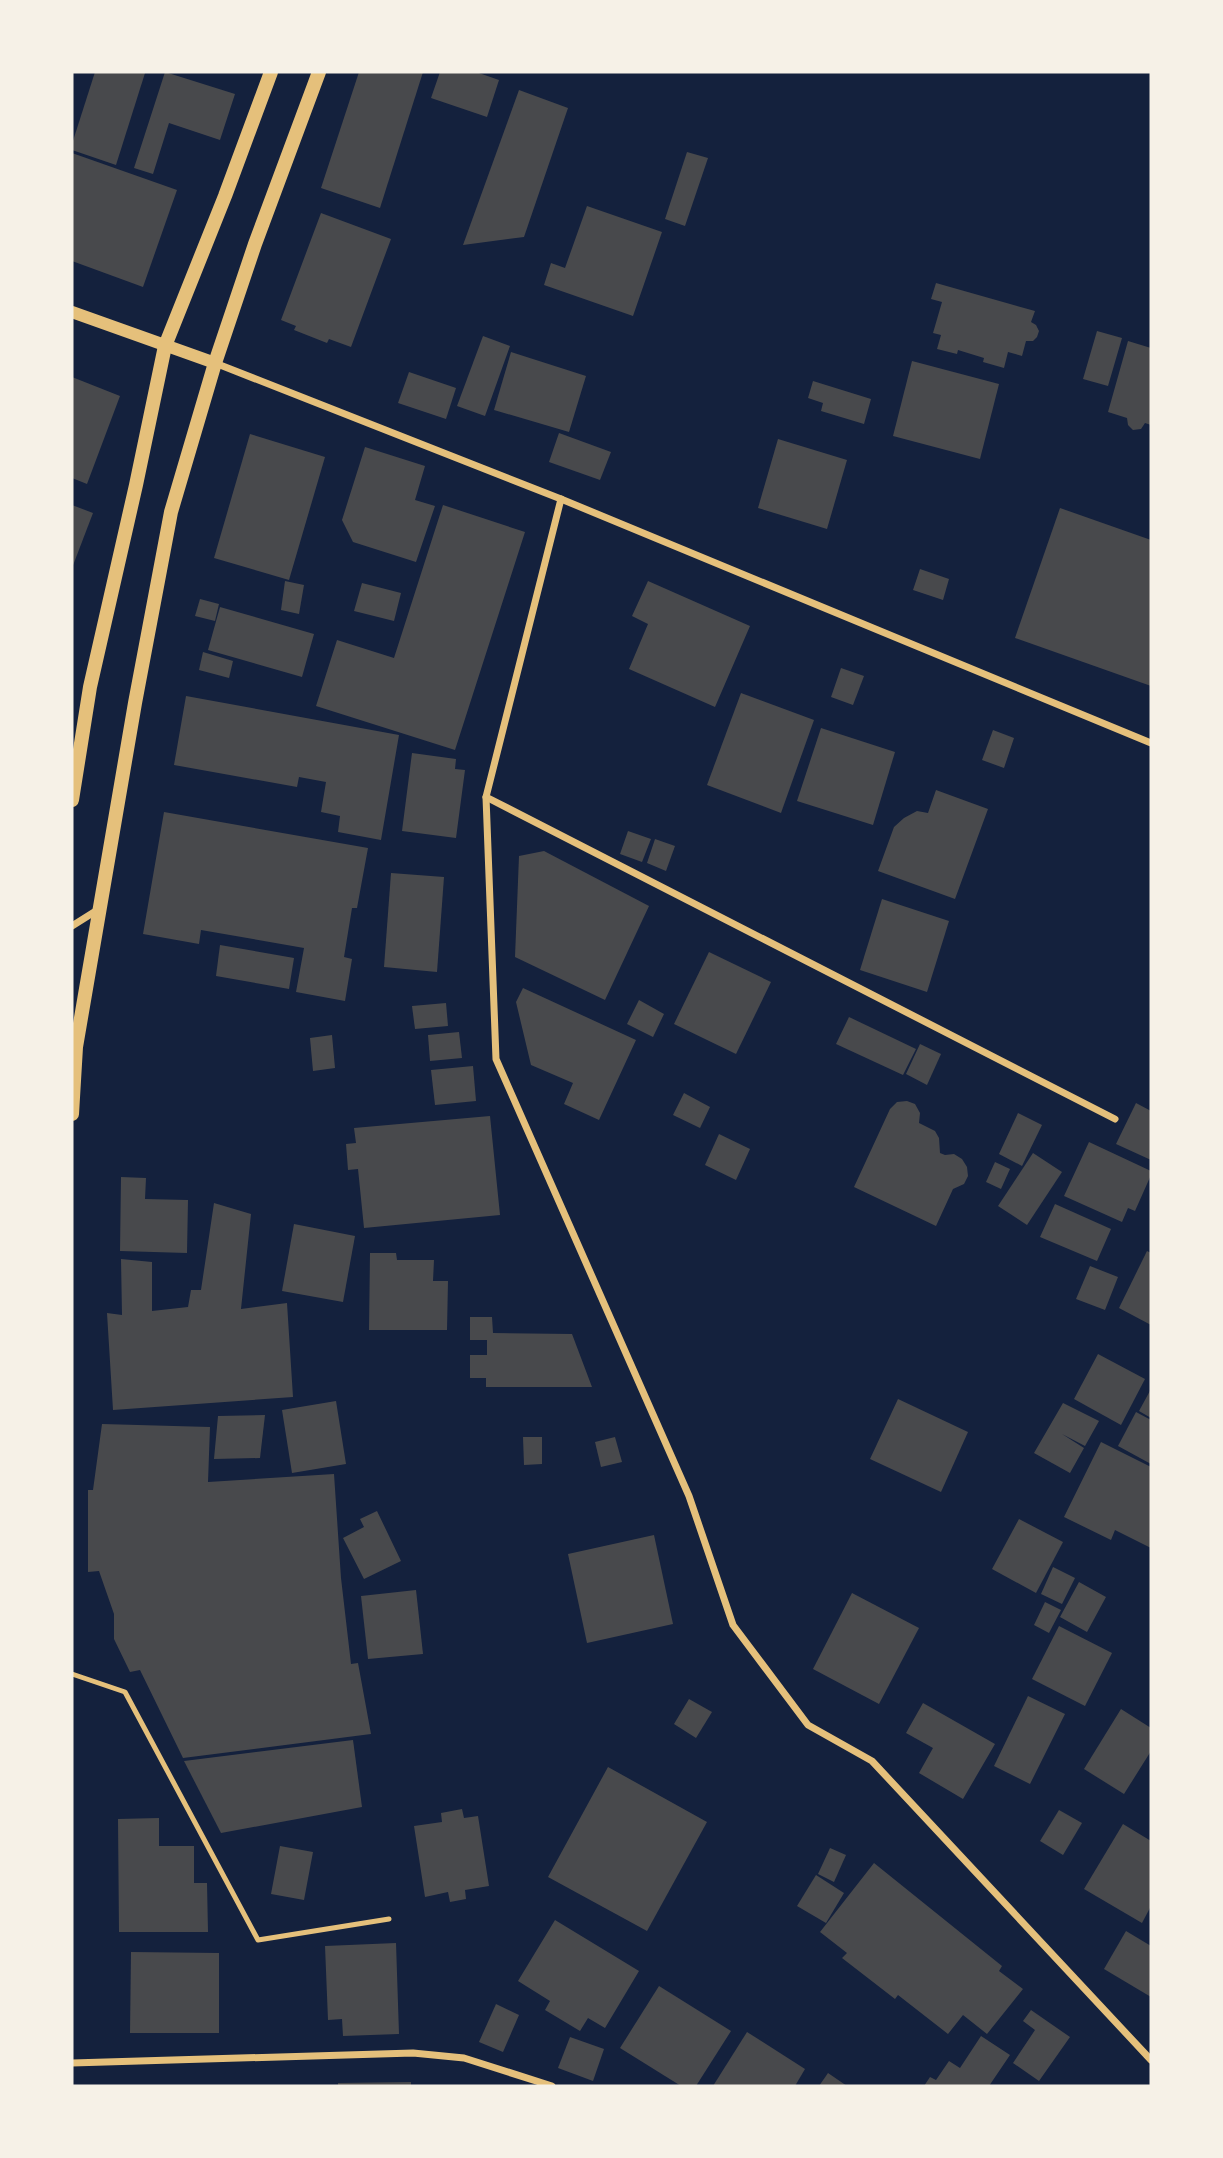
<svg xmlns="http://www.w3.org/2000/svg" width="1223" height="2158" viewBox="0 0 1223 2158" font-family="'Work Sans',sans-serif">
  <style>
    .building { fill: #48494c }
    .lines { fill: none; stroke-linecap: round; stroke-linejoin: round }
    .service { stroke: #e5c07b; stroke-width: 5 }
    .minor { stroke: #e5c07b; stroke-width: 7 }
    .tertiary { stroke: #e5c07b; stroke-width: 12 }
    .secondary { stroke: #e5c07b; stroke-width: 14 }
  </style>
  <rect width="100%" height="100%" fill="#14213d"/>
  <g class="building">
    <polygon points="95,72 145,73 116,165 72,150 72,144"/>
    <polygon points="165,72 235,94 220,140 169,123 153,174 134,168"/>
    <polygon points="359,72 423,72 380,208 321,188"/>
    <polygon points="440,72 476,72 499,80 487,117 431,98"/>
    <polygon points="519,90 568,108 524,237 463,245"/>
    <polygon points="687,152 708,158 685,226 665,219"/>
    <polygon points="72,153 177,190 143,287 72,261"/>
    <polygon points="587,206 662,232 633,316 544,285 551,263 565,268"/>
    <polygon points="321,213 391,239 351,347 329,339 327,343 294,330 296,326 281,320"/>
    <polygon points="936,283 1035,311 1031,322 1036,325 1039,331 1037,337 1033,341 1026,341 1022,356 1008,352 1004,368 983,362 984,358 958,350 957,354 937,349 941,335 933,333 942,302 931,299"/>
    <polygon points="1097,331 1122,338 1108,386 1083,379"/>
    <polygon points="483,336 510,346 485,416 457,406"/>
    <polygon points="1128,341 1151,348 1151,425 1145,423 1141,429 1133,430 1128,425 1127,418 1108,412"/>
    <polygon points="511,352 586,376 569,432 494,410"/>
    <polygon points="912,361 999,384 980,459 893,436"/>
    <polygon points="409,372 456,388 446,419 398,403"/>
    <polygon points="72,377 120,396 87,484 72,478"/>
    <polygon points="813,381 871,399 864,424 821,411 823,403 808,398"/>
    <polygon points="559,433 611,452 600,480 549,462"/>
    <polygon points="250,434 325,457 289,580 214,558"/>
    <polygon points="778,439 847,460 827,529 758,508"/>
    <polygon points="365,447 425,466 415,500 435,506 416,562 353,542 342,520"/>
    <polygon points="72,505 93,513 72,568"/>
    <polygon points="443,505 525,532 455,750 316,706 337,640 394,658"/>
    <polygon points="1060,508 1151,540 1151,686 1015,638"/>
    <polygon points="920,569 949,579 943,600 913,590"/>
    <polygon points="285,581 304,585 299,614 281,610"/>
    <polygon points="648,581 750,626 715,707 629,669 648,624 632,616"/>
    <polygon points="362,583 401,593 394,621 354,611"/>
    <polygon points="200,599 219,604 215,621 195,616"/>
    <polygon points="220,607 314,634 302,677 208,650"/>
    <polygon points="203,652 233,661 229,678 199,670"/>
    <polygon points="841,668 864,676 853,705 831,697"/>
    <polygon points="741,693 814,720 781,813 707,785"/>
    <polygon points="186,696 399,735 381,840 338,832 340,816 321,812 326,782 299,777 297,787 174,765"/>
    <polygon points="821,728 895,752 873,825 797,801"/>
    <polygon points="993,730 1014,738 1004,768 982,760"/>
    <polygon points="412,753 456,759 455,769 465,770 456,838 402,831"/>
    <polygon points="936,790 988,809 955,899 878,871 894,827 904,818 917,811 928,813"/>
    <polygon points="164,812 368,848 357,908 352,908 344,957 352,959 345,1001 296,992 304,948 201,930 199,944 143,934"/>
    <polygon points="628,831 651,839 642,862 620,854"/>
    <polygon points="655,839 675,846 666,871 647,863"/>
    <polygon points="544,851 649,906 605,1000 515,957 519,856"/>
    <polygon points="391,873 444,877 437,972 384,967"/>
    <polygon points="882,899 949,921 927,992 860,970"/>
    <polygon points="220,945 294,958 289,989 216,976"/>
    <polygon points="709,952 771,982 736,1054 674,1024"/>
    <polygon points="523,988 636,1040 599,1120 564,1104 573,1083 531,1065 516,1002"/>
    <polygon points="639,1000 664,1014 653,1037 627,1024"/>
    <polygon points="446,1003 448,1026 415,1029 412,1006"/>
    <polygon points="849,1017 916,1049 903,1075 836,1044"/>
    <polygon points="459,1032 462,1058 430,1061 428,1035"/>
    <polygon points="332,1035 335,1068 313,1071 310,1038"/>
    <polygon points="920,1044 941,1054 927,1085 906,1074"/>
    <polygon points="473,1066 476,1101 435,1105 431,1070"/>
    <polygon points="684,1093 710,1107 700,1128 673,1115"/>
    <polygon points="907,1101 915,1104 920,1113 919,1123 935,1131 939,1138 940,1153 945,1155 954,1154 962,1159 967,1167 968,1176 964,1184 953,1189 936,1226 854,1187 890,1109 897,1102"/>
    <polygon points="1136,1103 1151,1111 1151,1160 1116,1144"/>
    <polygon points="1018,1113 1042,1125 1022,1166 999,1154"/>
    <polygon points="490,1116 500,1215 364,1228 358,1169 348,1170 346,1144 356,1143 354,1128"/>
    <polygon points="719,1134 750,1149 736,1180 705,1165"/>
    <polygon points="1089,1142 1151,1171 1151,1175 1135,1211 1128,1208 1122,1222 1064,1196"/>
    <polygon points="1033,1153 1062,1172 1027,1225 998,1206"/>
    <polygon points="995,1162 1010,1169 1001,1189 986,1182"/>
    <polygon points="121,1177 146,1178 145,1199 188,1200 187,1253 120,1251"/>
    <polygon points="214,1203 251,1214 241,1309 287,1303 293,1397 113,1410 107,1313 122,1315 121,1259 152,1262 152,1311 188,1307 191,1290 201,1290"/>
    <polygon points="1055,1204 1111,1229 1097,1261 1040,1237"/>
    <polygon points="294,1224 355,1236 343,1302 282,1291"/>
    <polygon points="1147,1251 1151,1253 1151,1325 1119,1308"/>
    <polygon points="370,1253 396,1253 397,1260 434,1260 433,1281 448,1281 447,1330 369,1330"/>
    <polygon points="1090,1266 1118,1277 1105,1310 1076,1299"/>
    <polygon points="470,1317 492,1317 493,1333 572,1334 592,1387 486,1387 486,1378 470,1378 470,1355 487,1355 487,1340 470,1340"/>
    <polygon points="1098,1354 1145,1379 1121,1425 1074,1399"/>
    <polygon points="1151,1389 1151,1418 1139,1411"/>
    <polygon points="898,1399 968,1432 941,1492 870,1459"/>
    <polygon points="336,1401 346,1464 292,1473 282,1410"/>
    <polygon points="1063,1403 1099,1421 1085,1446 1062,1434 1084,1448 1070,1473 1034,1453"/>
    <polygon points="1136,1412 1151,1420 1151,1464 1118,1446"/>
    <polygon points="265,1415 260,1458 214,1459 218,1416"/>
    <polygon points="102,1424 210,1427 208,1482 334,1474 341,1578 351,1664 358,1663 371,1734 183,1758 140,1670 130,1672 114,1639 114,1614 99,1571 88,1572 88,1490 93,1490"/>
    <polygon points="523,1437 542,1437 542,1464 524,1465"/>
    <polygon points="615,1437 622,1462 601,1467 595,1442"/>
    <polygon points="1101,1442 1151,1467 1151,1548 1115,1530 1111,1540 1064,1517"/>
    <polygon points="377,1511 401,1561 364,1579 343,1538 364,1527 360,1519"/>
    <polygon points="1019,1519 1063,1542 1036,1593 992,1569"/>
    <polygon points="654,1535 673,1624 587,1643 568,1554"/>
    <polygon points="1053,1567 1075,1578 1062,1604 1041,1594"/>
    <polygon points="1079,1582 1106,1597 1087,1632 1060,1617"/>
    <polygon points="416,1590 423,1654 368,1659 361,1596"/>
    <polygon points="852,1593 919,1628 879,1704 813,1669"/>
    <polygon points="1045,1602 1061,1610 1049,1633 1034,1625"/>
    <polygon points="1059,1626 1112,1653 1085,1706 1032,1679"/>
    <polygon points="1028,1696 1065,1714 1030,1784 994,1766"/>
    <polygon points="689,1699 712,1712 696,1738 674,1724"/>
    <polygon points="923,1703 995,1744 963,1799 919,1773 933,1748 906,1733"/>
    <polygon points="1121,1709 1151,1728 1151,1751 1124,1794 1084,1769"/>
    <polygon points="353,1740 362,1807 221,1833 184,1761"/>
    <polygon points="608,1767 707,1822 647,1931 548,1877"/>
    <polygon points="462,1809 464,1818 478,1816 489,1886 465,1890 466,1899 450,1902 448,1892 425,1897 414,1826 442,1822 441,1813"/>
    <polygon points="1059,1810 1082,1823 1063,1855 1040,1841"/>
    <polygon points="159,1818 159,1846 194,1846 194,1883 207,1883 208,1932 119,1932 118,1819"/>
    <polygon points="1123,1824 1151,1841 1151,1906 1142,1923 1084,1889"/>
    <polygon points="280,1846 313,1852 304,1900 271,1894"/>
    <polygon points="830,1848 846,1855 834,1882 818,1874"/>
    <polygon points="874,1863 1002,1966 999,1971 1023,1989 987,2034 963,2015 948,2034 898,1995 895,1999 842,1958 847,1953 820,1932"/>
    <polygon points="816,1875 844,1893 826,1923 797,1906"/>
    <polygon points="555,1920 639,1971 605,2028 588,2018 580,2031 545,2010 550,2001 518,1981"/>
    <polygon points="1126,1931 1151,1946 1151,1997 1104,1969"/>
    <polygon points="396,1943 399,2034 343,2036 342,2019 328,2020 325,1946"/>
    <polygon points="131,1952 219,1953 219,2033 130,2033"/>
    <polygon points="659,1986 731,2031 696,2086 681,2086 620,2048"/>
    <polygon points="496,2004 519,2015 503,2052 479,2042"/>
    <polygon points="1031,2010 1070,2037 1039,2081 1013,2063 1035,2030 1023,2021"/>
    <polygon points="747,2032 805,2069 795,2086 713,2086"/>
    <polygon points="981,2036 1010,2055 989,2086 924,2086 930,2077 936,2080 949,2061 960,2068"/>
    <polygon points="570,2037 604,2049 593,2081 558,2068"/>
    <polygon points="828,2073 847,2086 819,2086"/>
    <polygon points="411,2082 411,2086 338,2086 338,2083"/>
  </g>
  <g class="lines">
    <polyline class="service" points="72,1674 125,1692 258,1940 389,1919"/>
    <g class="minor">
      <polyline points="215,363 561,499 1151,743"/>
      <polyline points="561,499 486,797 496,1059 689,1496 733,1625 808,1725 872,1761 1151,2060"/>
      <polyline points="486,797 1115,1119"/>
      <polyline points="72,926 99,909"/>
      <polyline points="72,2063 413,2053 464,2058 552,2086"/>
    </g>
    <polyline class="tertiary" points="72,312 215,363"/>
    <g class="secondary">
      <polyline points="72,800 90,687 136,485 165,346 225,196 271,72"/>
      <polyline points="72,1114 76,1047 135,703 171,512 215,363 255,244 319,72"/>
    </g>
  </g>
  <rect width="1223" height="2158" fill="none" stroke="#f6f1e7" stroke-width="147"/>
</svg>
